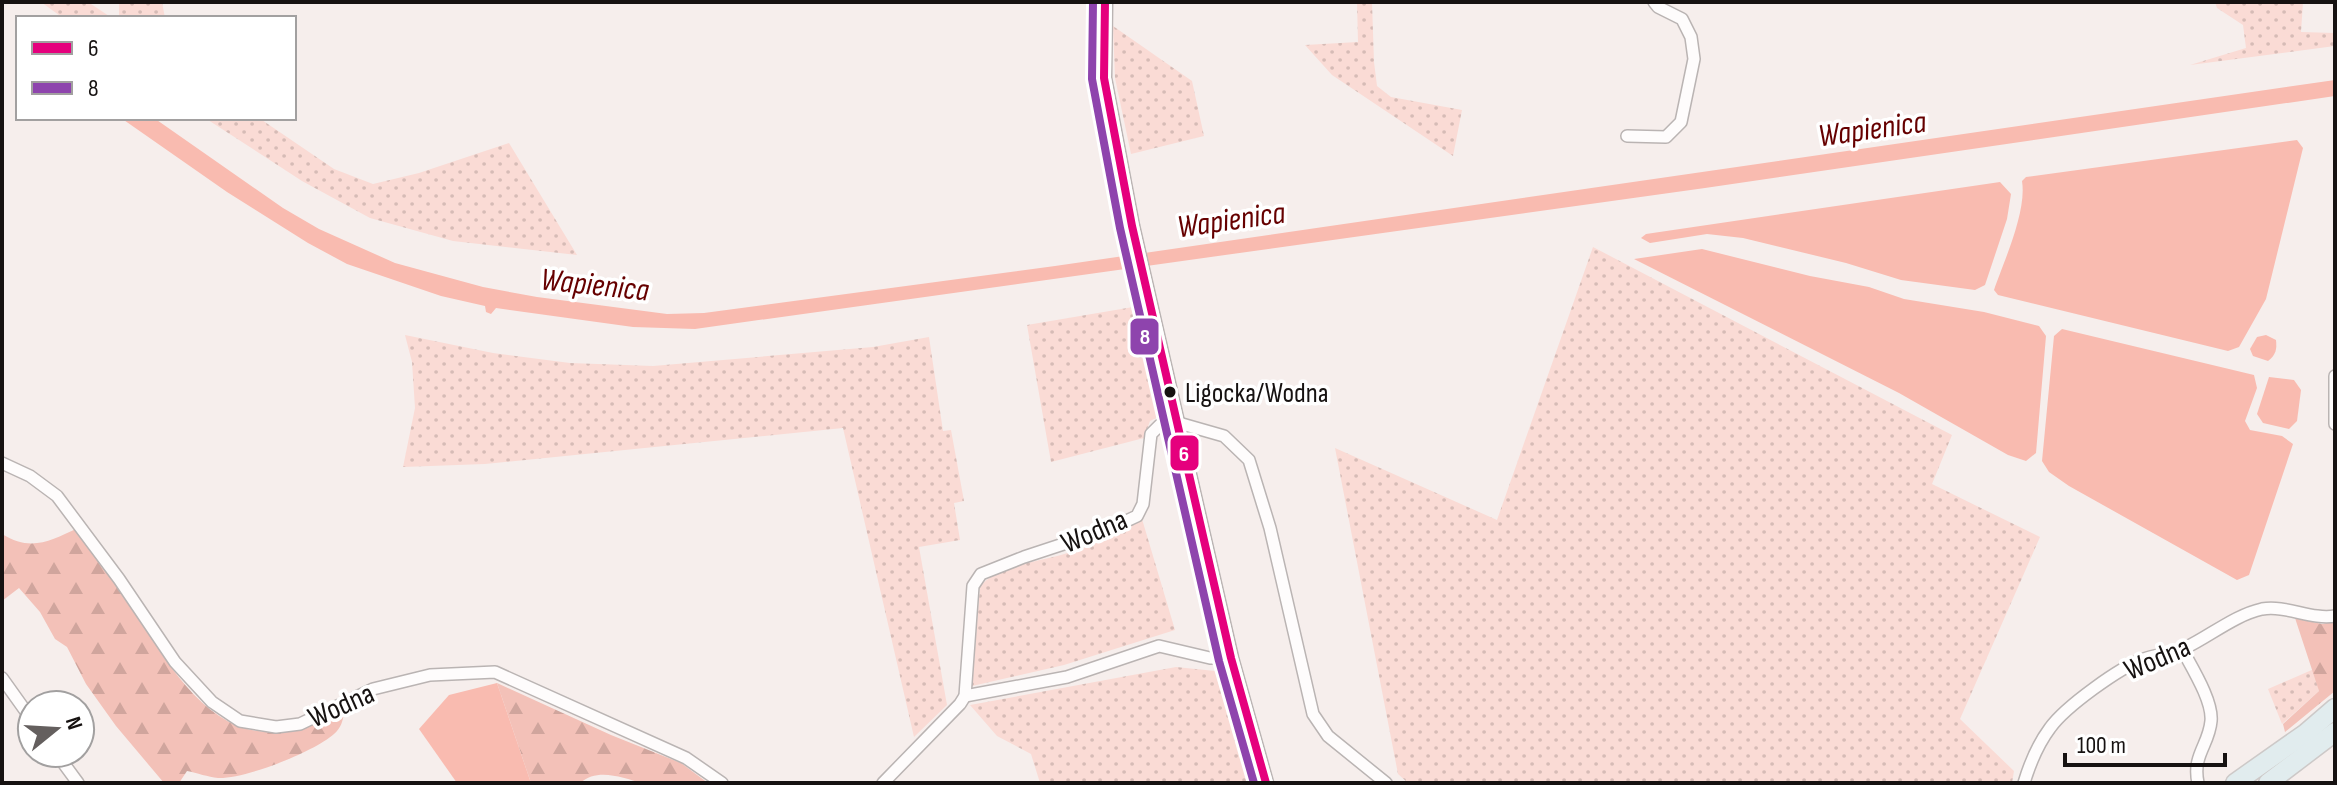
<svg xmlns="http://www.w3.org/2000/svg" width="2337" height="785" viewBox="0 0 2337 785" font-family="'Sofia Sans Condensed',sans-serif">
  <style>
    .grass { fill: url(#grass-dots) }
    .forest { fill: url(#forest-firs) }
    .water { fill: #f9bbb0 }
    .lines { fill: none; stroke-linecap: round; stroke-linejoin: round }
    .minor-casing { stroke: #bab4b3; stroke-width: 14 }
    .tertiary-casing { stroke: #bab4b3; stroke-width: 17 }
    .primary-casing { stroke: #cdc9c8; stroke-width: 21 }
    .minor { stroke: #fefcfc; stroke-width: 11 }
    .tertiary { stroke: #fefcfc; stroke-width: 14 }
    .primary { stroke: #e1ecee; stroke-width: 18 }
    .bus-1-casing { stroke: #fff; stroke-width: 14 }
    .bus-2-casing { stroke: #fff; stroke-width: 14 }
    .bus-1 { stroke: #e5007d; stroke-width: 8 }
    .bus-2 { stroke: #8e44ad; stroke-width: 8 }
    .bus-dot { fill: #161211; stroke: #fff; stroke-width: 3 }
    .labels { text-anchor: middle; stroke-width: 7; stroke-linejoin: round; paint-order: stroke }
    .bus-label { font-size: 28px; fill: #161211; stroke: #fff; text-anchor: start }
    .street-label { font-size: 30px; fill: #161211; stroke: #fff }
    .water-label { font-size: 32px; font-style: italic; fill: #600; stroke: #fff }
    .line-badge { stroke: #fff; stroke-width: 3 }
    .badge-label { font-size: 22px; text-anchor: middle; font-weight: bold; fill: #fff }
  </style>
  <defs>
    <pattern id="grass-dots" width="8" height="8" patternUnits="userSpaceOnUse" patternTransform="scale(2)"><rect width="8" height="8" fill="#fadbd5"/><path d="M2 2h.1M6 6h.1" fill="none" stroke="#d6bbb6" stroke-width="1.8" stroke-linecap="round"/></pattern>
    <pattern id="forest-firs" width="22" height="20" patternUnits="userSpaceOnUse" patternTransform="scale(2)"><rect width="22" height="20" fill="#f3c1b8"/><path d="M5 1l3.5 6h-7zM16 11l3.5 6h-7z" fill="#d0a59d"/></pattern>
  </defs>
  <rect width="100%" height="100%" fill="#f6eeec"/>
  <g class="grass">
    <polygon points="41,2 88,2 112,18 63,18"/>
    <polygon points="119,2 162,2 165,18 119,18"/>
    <polygon points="1357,2 1372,2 1374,62 1377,86 1391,97 1462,110 1453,156 1332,75 1305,45 1358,42"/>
    <polygon points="2215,2 2303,2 2301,32 2335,33 2335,46 2190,65 2246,48 2243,25 2217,8"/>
    <polygon points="1113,26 1192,81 1204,136 1131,154 1115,78"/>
    <polygon points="205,118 259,118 334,169 373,184 419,173 509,143 577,255 453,241 370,218 302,181"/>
    <polygon points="1593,247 1952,435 1932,484 2040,537 1960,719 2014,771 2012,783 1408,783 1398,774 1335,448 1497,520"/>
    <polygon points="1139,306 1164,414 1150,421 1144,438 1051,462 1027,325"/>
    <polygon points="405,335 493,353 570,363 653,366 873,347 929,337 943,431 951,430 964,501 954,503 960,540 919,547 947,705 914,737 843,428 485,464 403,467 415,408 412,362"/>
    <path d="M1142 519 1175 630 1064 665 972 686 980 587C995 566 1037 562 1061 555 1089 547 1116 534 1142 519Z"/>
    <polygon points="1176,667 1225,672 1254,783 1040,783 1031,754 997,736 970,705"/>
    <polygon points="2314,669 2319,691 2282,724 2268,689"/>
  </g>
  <g class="forest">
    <path d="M78 528C93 549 109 571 123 593 153 638 185 704 238 726 274 740 310 726 344 712 343 721 341 728 334 734 314 752 245 779 218 778 208 777 197 773 187 771L179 783H164L116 726 86 684 67 647 55 639 40 612 19 588 2 601V534C31 552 50 541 78 528Z"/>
    <polygon points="2295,618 2322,624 2335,621 2335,691 2285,732 2283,724 2319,691"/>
    <path d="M497 683 611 735 681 763 708 783C690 783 660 785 642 783 623 778 598 767 580 783H531Z"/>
  </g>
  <g class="water">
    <polygon points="2335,80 2335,96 1705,188 695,329 633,327 496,308 491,314 486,312 485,306 441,296 347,264 308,243 227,192 121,118 154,118 283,208 319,229 395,263 483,287 537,297 667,314 704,313 1055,266"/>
    <path d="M2297 140 2303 148 2266 299 2239 347 2228 351 1998 295 1994 290C2004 261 2027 211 2022 181L2026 177Z"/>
    <polygon points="2000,182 2011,194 2007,219 1985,285 1975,290 1901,280 1846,263 1743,238 1707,234 1650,243 1641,238 1646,234"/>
    <polygon points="1702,249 1810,276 1869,287 1904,299 1984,312 2039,326 2046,336 2036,453 2026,461 2008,455 1899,393 1634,259"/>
    <polygon points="2062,329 2254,375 2257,388 2245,421 2250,430 2282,436 2293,444 2249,575 2237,580 2069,486 2049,472 2042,461 2054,336"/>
    <path d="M2266 335 2276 340C2277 349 2276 355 2268 361L2253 356 2250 349 2257 337Z"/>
    <polygon points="2269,377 2294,380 2301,390 2297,421 2289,429 2263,423 2257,414"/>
    <polygon points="497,683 531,783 457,783 419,729 449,695"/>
  </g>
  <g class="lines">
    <g class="minor-casing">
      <g id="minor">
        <polyline points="1627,136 1666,137 1681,122 1694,59 1691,37 1682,19 1658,7 1654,2"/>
        <polyline points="2335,376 2335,424"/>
        <polyline points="2,463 30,476 57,496 119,579 175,662 212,702 240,721 276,727 300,724 373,689 430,675 495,672 686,758 722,783"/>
        <path d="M2182 649C2192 668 2213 701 2211 721 2209 745 2192 755 2198 783"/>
        <polyline points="2,678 32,720"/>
        <polyline points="965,696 1067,677 1159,646 1210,658 1231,658"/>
        <polyline points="56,753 78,783"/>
        <polyline points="883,783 960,704 965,696 973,586 981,574 1024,557 1109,529 1137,516 1143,504 1151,434 1160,425 1175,422 1224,436 1249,460 1270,528 1313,714 1328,736 1386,783"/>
        <path d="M2024 783C2030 763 2038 744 2050 728 2065 707 2120 667 2144 659 2157 654 2173 654 2185 648 2210 636 2235 615 2262 609 2287 605 2311 620 2335 616"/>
      </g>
    </g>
    <g class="tertiary-casing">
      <polyline id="tertiary" points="1105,2 1104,78 1132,226 1231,658 1266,783"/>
    </g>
    <g class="primary-casing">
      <g id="primary">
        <polyline points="2235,783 2306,733 2335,708"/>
        <polyline points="2268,783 2335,732"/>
      </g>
    </g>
    <use href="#minor" class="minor"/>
    <use href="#tertiary" class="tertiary"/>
    <use href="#primary" class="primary"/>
    <g class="bus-1-casing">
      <polyline id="bus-1" points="1105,2 1104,78 1132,226 1231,658 1266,783"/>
    </g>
    <g class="bus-2-casing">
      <polyline id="bus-2" points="1093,2 1092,79 1120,228 1219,661 1254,783"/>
    </g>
    <use href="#bus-1" class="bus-1"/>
    <use href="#bus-2" class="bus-2"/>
  </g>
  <circle class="bus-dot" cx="1170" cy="392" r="7"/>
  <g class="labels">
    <g class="bus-label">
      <text x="1185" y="402">Ligocka/Wodna</text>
    </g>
    <g class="street-label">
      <text transform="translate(1094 531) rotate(-23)" y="10">Wodna</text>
      <text transform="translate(2157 658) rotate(-23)" y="10">Wodna</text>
      <text transform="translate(341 705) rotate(-24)" y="10">Wodna</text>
    </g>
    <g class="water-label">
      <text transform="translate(1872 128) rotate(-8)" y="11">Wapienica</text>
      <text transform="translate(1231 219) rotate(-8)" y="11">Wapienica</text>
      <text transform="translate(595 284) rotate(6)" y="11">Wapienica</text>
    </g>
  </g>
  <g class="line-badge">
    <rect x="1129" y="317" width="31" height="39" rx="8" fill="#8e44ad"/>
    <rect x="1169" y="434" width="31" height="38" rx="8" fill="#e5007d"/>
  </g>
  <g class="badge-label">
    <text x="1145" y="344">8</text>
    <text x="1184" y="461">6</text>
  </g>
  <rect width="2337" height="785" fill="none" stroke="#161211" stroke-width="8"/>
  <rect x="16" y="16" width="280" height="104" fill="#ffffff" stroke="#a2a0a0" stroke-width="2"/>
  <rect x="32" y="42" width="40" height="12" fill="#e5007d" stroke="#a2a0a0" stroke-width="2"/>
  <text x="88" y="56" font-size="24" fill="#161211">6</text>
  <rect x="32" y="82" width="40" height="12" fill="#8e44ad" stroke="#a2a0a0" stroke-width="2"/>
  <text x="88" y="96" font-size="24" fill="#161211">8</text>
  <g transform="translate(56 729) rotate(72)"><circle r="38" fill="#ffffff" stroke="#a2a0a0" stroke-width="2"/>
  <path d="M0-6L14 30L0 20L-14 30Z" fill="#645f5e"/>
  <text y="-12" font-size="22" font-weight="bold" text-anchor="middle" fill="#161211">N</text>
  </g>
  <path d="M2065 753v12h160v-12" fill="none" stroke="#161211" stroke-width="4"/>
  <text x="2077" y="753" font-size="24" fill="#161211" stroke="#ffffff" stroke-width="6" paint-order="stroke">100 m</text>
</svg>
